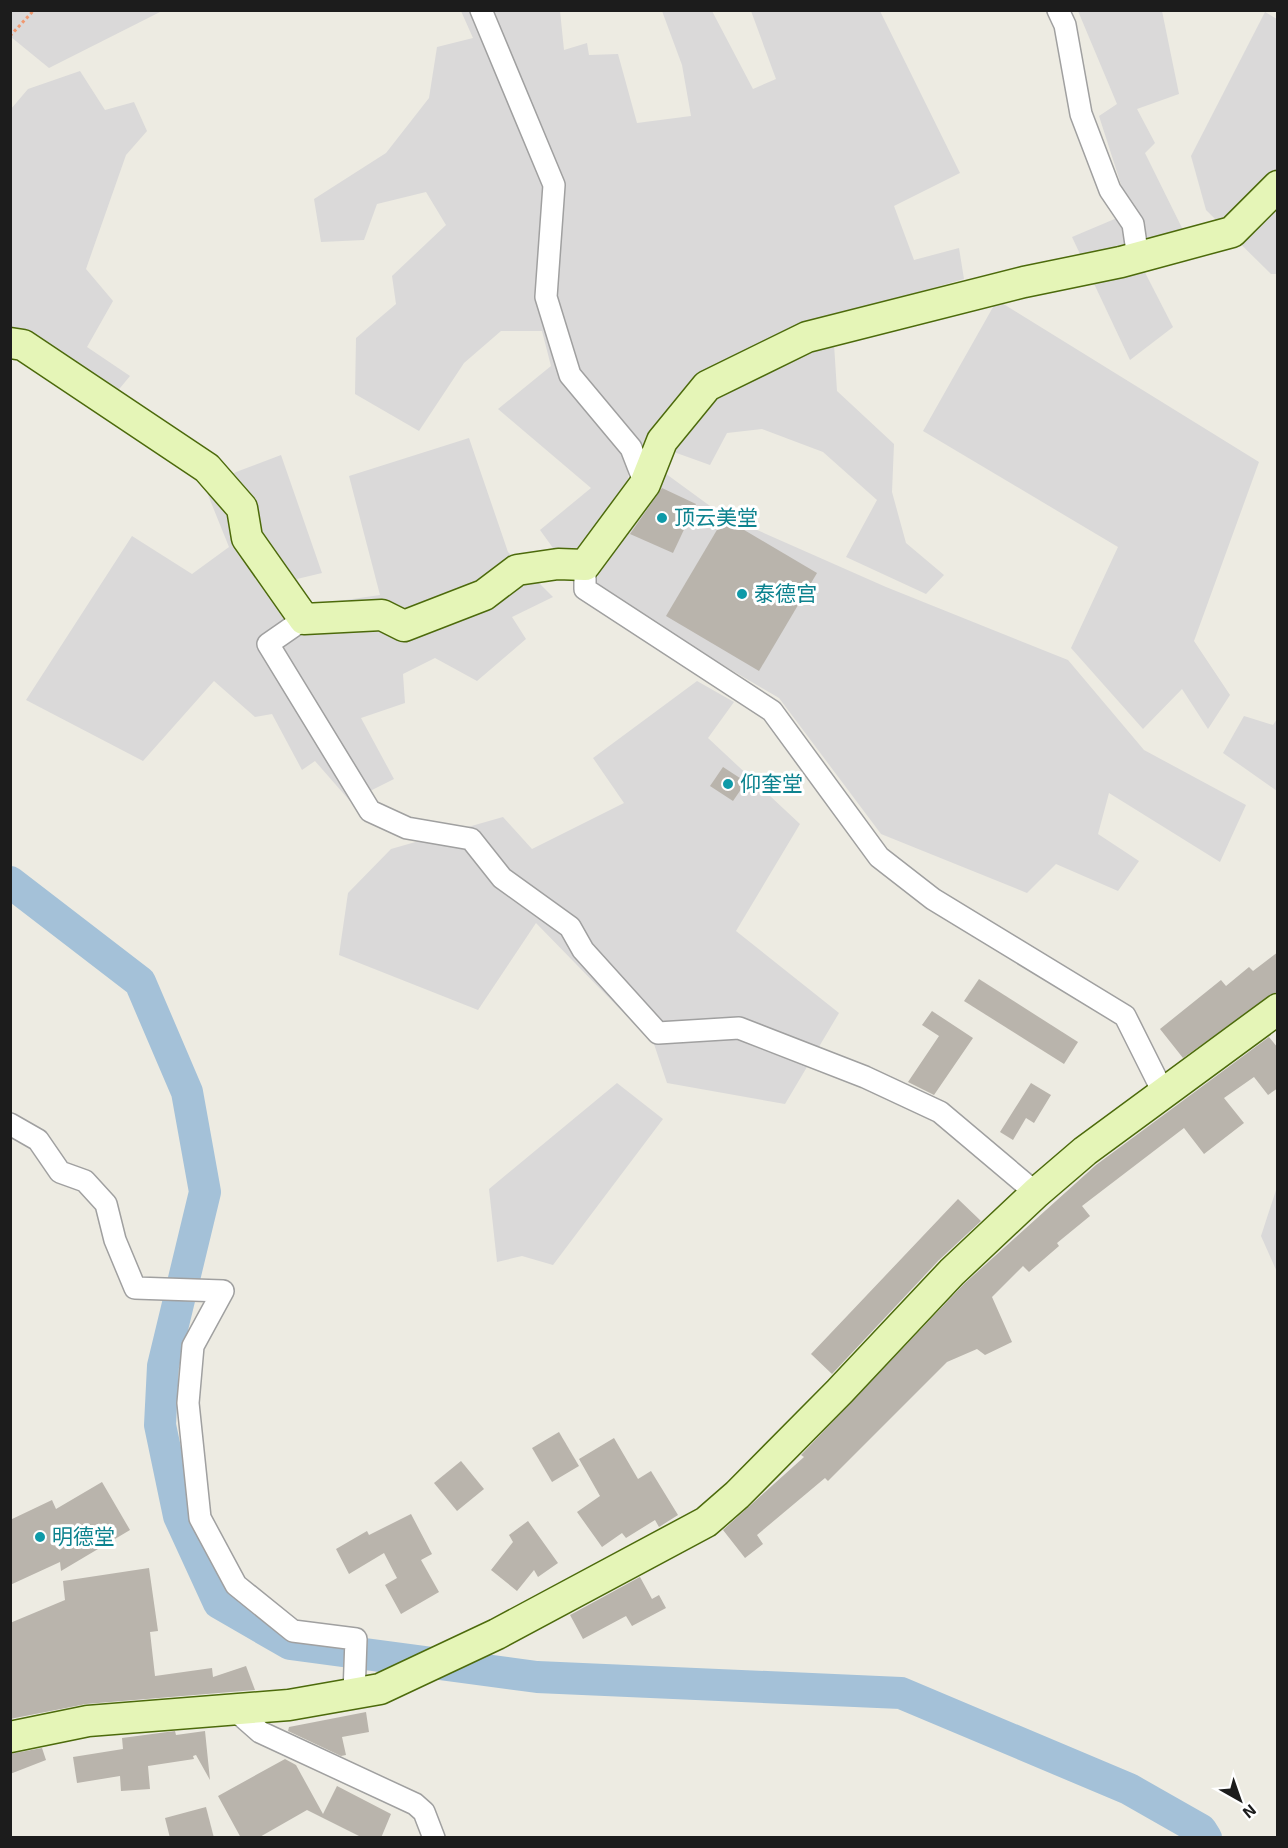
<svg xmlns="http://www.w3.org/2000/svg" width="1288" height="1848" viewBox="0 0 1288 1848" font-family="'Exo 2','Noto Sans SC',sans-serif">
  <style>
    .residential { fill: #dad9d9 }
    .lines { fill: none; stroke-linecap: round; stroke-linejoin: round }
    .river { stroke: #a4c1d8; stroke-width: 32 }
    .building { fill: #b9b4ac }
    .street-casing { stroke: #a0a0a0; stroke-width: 24 }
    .secondary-casing { stroke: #4c6a0b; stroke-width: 33 }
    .path { stroke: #f0986f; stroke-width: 3; stroke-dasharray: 3 3; stroke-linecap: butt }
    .street { stroke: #fff; stroke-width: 21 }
    .secondary { stroke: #e5f5b7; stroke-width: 30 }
    .culture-dot { fill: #0f9aa8; stroke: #fff; stroke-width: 2 }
    .labels { text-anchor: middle; stroke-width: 6; stroke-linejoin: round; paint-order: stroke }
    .culture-label { font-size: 21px; fill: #0d838f; stroke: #fff; text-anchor: start }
  </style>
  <rect width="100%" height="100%" fill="#edebe2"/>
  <g class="residential">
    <polygon points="10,11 11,10 162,11 49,68 11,37"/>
    <polygon points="461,11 560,11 564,50 587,43 589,55 618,54 637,123 691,116 682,65 662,11 712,11 753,89 776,79 751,11 880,11 960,173 894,206 914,260 959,248 964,279 811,323 661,419 627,469 630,486 582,555 553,548 540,530 591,488 498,409 551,366 542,331 501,331 464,363 419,431 355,394 356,338 396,304 392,276 446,225 426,192 377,204 364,240 321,242 314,199 386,153 429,98 437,47 473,38"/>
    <polygon points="1078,11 1162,11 1179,94 1137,109 1155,143 1145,153 1183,230 1147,244 1125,197 1099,116 1117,104"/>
    <polygon points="1265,12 1277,19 1277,274 1271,274 1206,210 1191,156"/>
    <polygon points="80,71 105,110 134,102 147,131 126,155 86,269 113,301 87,347 130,376 115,394 11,335 11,109 28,89"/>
    <polygon points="1117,218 1173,327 1130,360 1072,237"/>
    <polygon points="997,300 1259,462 1194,641 1230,695 1208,729 1182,689 1143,729 1071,648 1118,547 923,431"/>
    <polygon points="834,344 837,391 894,444 892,492 906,543 944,575 926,594 846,557 877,500 823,452 762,429 727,433 710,465 671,451 713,395 745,378"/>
    <polygon points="469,438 508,552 553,597 512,617 526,639 477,681 435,658 403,674 405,703 361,718 394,779 350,801 315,761 302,770 272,714 255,717 214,681 143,761 26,700 132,536 192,574 229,547 206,490 236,472 281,455 322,573 297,579 311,605 380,595 349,476"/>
    <polygon points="658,468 721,514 886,587 1068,660 1144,750 1246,805 1220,862 1109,793 1098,834 1139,861 1118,891 1056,864 1027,893 881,834 779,698 592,588 590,565"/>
    <polygon points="697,681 734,702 708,738 800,824 736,931 839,1013 785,1104 667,1083 654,1044 536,923 478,1010 339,955 348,893 391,849 503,817 532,849 624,803 593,758"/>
    <polygon points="1244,716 1273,725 1277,719 1277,791 1223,753"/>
    <polygon points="617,1083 663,1119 553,1265 522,1256 497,1262 489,1189"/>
    <polygon points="1277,1187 1277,1272 1261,1236"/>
  </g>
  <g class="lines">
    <polyline class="river" points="10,882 140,982 187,1092 205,1192 163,1366 160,1425 179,1516 219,1603 290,1644 537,1677 901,1693 1129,1789 1201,1830 1206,1838"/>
  </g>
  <g class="building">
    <polygon points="662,488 696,504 673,553 630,534"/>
    <polygon points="724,518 817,573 759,671 666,616"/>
    <polygon points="723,767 746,782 733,801 710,786"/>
    <polygon points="1278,952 1278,991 1183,1058 1160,1029 1221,980 1226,986 1249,967 1253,971"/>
    <polygon points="979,979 1078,1042 1064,1064 964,1001"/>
    <polygon points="932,1011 973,1038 934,1095 908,1082 939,1036 922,1025"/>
    <polygon points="1269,1037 1278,1048 1278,1088 1268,1095 1254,1077 1224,1098 1244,1123 1204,1154 1184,1128 1082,1206 1090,1216 1057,1243 1059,1246 1029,1272 1023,1266 992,1297 1012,1342 985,1355 977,1349 947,1362 828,1481 825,1478 757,1535 763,1544 745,1558 723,1530 804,1457 801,1455 964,1284 1096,1165"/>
    <polygon points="1031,1083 1051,1095 1034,1123 1026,1118 1013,1140 1000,1132"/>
    <polygon points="958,1199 981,1221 939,1260 832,1374 811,1354"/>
    <polygon points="559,1432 579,1466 552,1482 532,1448"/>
    <polygon points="614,1438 638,1479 651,1471 678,1515 659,1527 655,1520 626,1538 622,1533 602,1547 577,1512 600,1496 579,1459"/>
    <polygon points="461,1461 484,1489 457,1511 434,1483"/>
    <polygon points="102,1482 130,1530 61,1571 60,1562 10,1585 10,1520 52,1500 56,1509"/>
    <polygon points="411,1514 432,1554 421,1560 439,1592 401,1614 385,1585 397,1578 384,1553 349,1574 336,1549 367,1531 369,1535"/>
    <polygon points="528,1521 558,1563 538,1577 534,1570 517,1591 491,1570 513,1542 509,1535"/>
    <polygon points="149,1568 158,1631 150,1632 155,1676 212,1668 213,1677 246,1666 255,1690 86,1704 10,1719 10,1623 65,1600 63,1581"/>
    <polygon points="640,1577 652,1599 659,1595 666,1608 632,1626 626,1616 583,1639 570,1615"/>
    <polygon points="366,1712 369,1732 342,1737 346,1755 341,1756 288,1731 289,1727"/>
    <polygon points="175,1731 176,1735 205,1731 210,1780 196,1755 193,1756 194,1759 148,1766 150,1789 121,1791 120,1776 77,1783 73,1757 123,1749 122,1738"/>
    <polygon points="42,1748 46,1760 10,1774 10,1754"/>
    <polygon points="285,1759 296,1765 323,1814 337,1786 391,1814 381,1838 363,1838 307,1810 258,1838 241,1838 218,1796"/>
    <polygon points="206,1807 214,1838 170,1838 165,1818"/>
  </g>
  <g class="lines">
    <g class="street-casing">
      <g id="street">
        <polyline points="481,10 554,185 546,297 570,375 631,448 645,484"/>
        <polyline points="1058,10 1065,25 1081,114 1110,190 1133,224 1138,258"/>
        <polyline points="585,565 585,589 772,711 879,857 933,899 1125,1016 1164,1094"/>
        <polyline points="304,619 268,644 370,811 407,828 471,839 502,878 570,927 583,950 658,1033 739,1028 865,1077 940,1112 1036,1193"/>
        <polyline points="10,1124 38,1140 60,1172 85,1181 106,1204 115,1240 135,1288 223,1291 193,1346 188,1403 200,1518 236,1585 293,1631 356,1639 354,1694"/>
        <polyline points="235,1710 260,1732 415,1804 424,1812 434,1838"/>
      </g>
    </g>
    <g class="secondary-casing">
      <g id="secondary">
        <polyline points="10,343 23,345 207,468 242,508 247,538 304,619 382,615 404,626 484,595 517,570 558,564 585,565 645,484 662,441 707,386 807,337 1024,282 1121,262 1232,232 1278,186"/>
        <polyline points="10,1737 88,1721 289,1705 380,1689 497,1634 706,1522 737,1495 839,1392 952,1272 1036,1193 1085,1151 1278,1009"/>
      </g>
    </g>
    <polyline class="path" points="10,36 34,10"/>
    <use href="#street" class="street"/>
    <use href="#secondary" class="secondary"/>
  </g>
  <g class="culture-dot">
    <circle cx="662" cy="518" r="6"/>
    <circle cx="742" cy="594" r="6"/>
    <circle cx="728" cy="784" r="6"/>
    <circle cx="40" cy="1537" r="6"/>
  </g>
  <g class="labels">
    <g class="culture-label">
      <text x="674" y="525">顶云美堂</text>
      <text x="754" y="601">泰德宫</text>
      <text x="740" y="791">仰奎堂</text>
      <text x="52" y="1544">明德堂</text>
    </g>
  </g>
  <rect width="1288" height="1848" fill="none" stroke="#1c1c1c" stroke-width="24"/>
  <g transform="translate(1240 1800) rotate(140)" stroke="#ffffff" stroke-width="4.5" paint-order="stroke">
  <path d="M0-4.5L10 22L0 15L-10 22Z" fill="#1c1c1c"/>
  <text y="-9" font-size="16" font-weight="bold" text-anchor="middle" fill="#1c1c1c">N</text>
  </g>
</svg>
